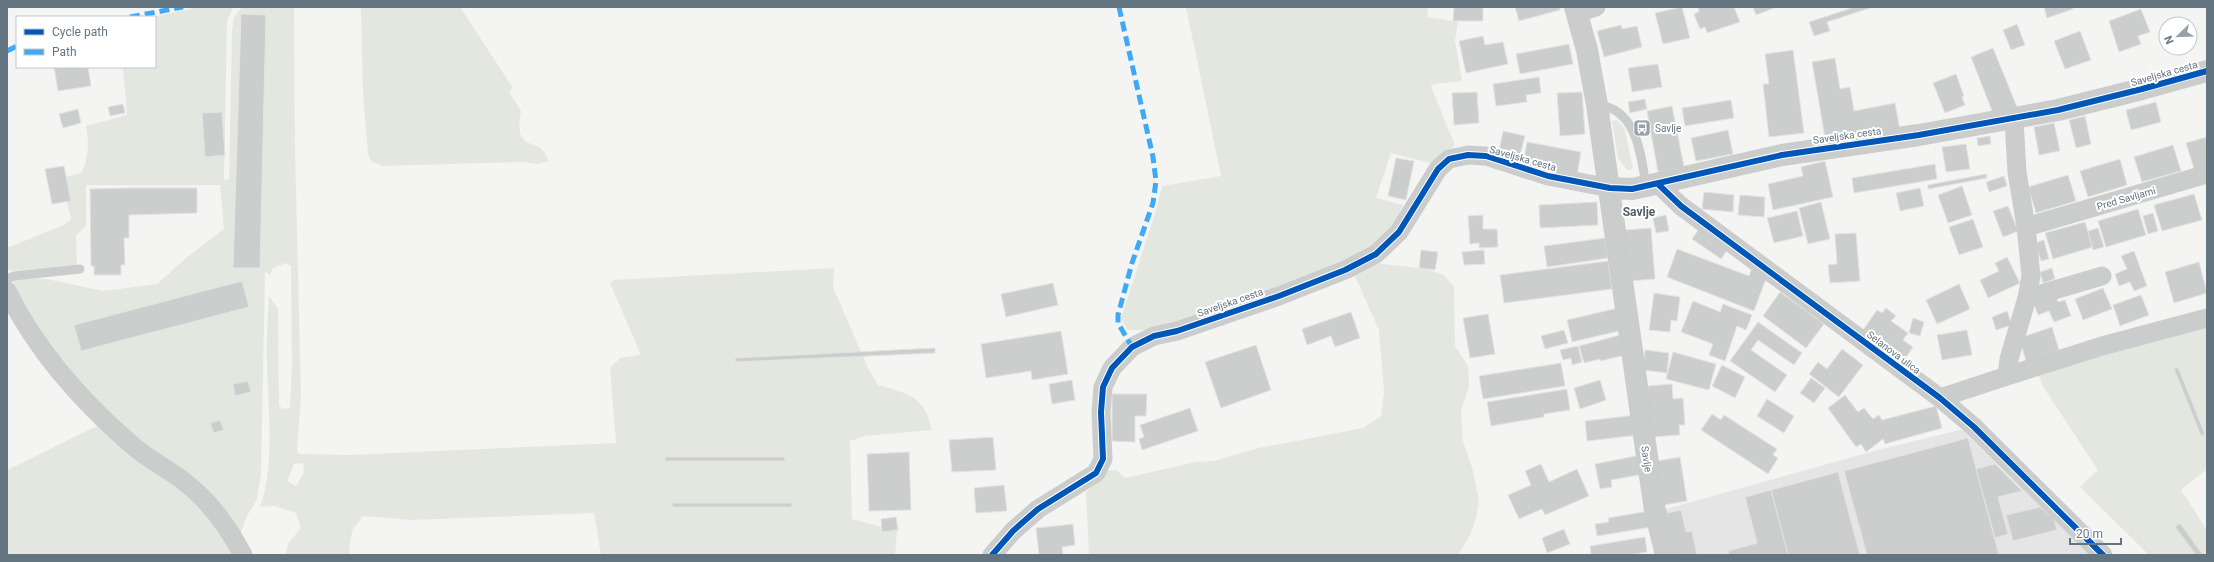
<svg xmlns="http://www.w3.org/2000/svg" width="2214" height="562" viewBox="0 0 2214 562" font-family="Roboto,sans-serif">
  <style>
    .built { fill: #e4e5e4 }
    .green { fill: #e4e7e0; fill-rule: evenodd }
    .building { fill: #cccece; stroke: #e3e3e2 }
    .lines { fill: none; stroke-linecap: round; stroke-linejoin: round }
    .service { stroke: #cbcdcd; stroke-width: 9 }
    .minor { stroke: #cbcdcd; stroke-width: 19 }
    .tertiary { stroke: #cbcdcd; stroke-width: 22 }
    .quiet { stroke: #3fa9f5; stroke-width: 5; stroke-dasharray: 10 5; stroke-linecap: butt }
    .cycleway-casing { stroke: #fff; stroke-width: 8 }
    .cycleway { stroke: #0057b8; stroke-width: 6 }
    .labels { text-anchor: middle; stroke-width: 4; stroke-linejoin: round; paint-order: stroke }
    .street-label { font-size: 10px; fill: #647582; stroke: #fff }
    .poi-label { font-size: 10px; fill: #647582; stroke: #fff; text-anchor: start }
    .quarter-label { font-size: 12px; font-weight: bold; fill: #525e67; stroke: #fff }
  </style>
  <rect width="100%" height="100%" fill="#f4f4f2"/>
  <polygon class="built" points="1964,429 2093,555 1669,555 1659,511 1878,450"/>
  <g class="green">
    <path d="M200 7H233L227 21 224 180 229 179 232 30 234 17 242 7H294L295 148 301 397 297 450 299 454 350 455 616 443 610 368 620 358 641 355 610 283 614 280 834 268 833 287 868 368 878 385C909 394 925 396 932 430L865 436 850 441 852 519 897 531 895 555H601L594 513 413 520 362 516C360 522 356 524 353 530 350 537 350 547 349 555H286L288 544 301 528 296 513 275 506 260 507C275 468 268 406 267 364 266 341 268 318 269 296L278 309 279 406 284 409 290 408 292 365 291 266 286 263 273 268 270 275 265 272 261 474 257 499 247 516 241 532 235 531 159 457 70 379 12 286 15 280 25 278 47 279 103 291 157 284 186 258 224 229 220 185H86V226L76 235 77 266 11 271 7 268V248L64 225 71 219 67 202 71 201 66 177 81 173C89 158 89 143 86 126L127 115 123 67H155V17H152ZM241 14 260 268H259L233 267ZM242 281 249 307 81 351 74 325ZM303 463 304 473 296 486 287 481 294 464Z"/>
    <path d="M361 7H460L513 88 509 92 521 111C512 158 542 133 548 161L538 164 522 162 382 166 371 161 368 154 363 94Z"/>
    <polygon points="1186,7 1428,7 1427,17 1458,22 1455,41 1462,81 1434,84 1431,87 1455,145 1434,164 1391,153 1376,198 1403,205 1394,225 1384,239 1348,264 1154,330 1128,330 1121,319 1157,207 1162,186 1221,176"/>
    <polygon points="1617,120 1625,130 1633,169 1627,170 1618,158 1612,121"/>
    <polygon points="1375,263 1426,269 1444,275 1454,287 1455,346 1468,366 1469,386 1461,411 1463,442 1473,470 1479,501 1476,518 1470,535 1458,555 1089,555 1086,492 1105,471 1116,470 1125,478 1196,462 1213,461 1259,448 1363,428 1381,416 1384,392 1379,330 1354,274"/>
    <polygon points="2207,322 2207,469 2181,490 2207,530 2207,555 2149,555 2080,487 2098,470 2044,388 2037,372"/>
    <polygon points="101,424 191,491 238,555 7,555 7,470"/>
  </g>
  <g class="building">
    <polygon points="1454,7 1483,7 1483,21 1453,21"/>
    <polygon points="1515,7 1560,7 1560,10 1519,21"/>
    <polygon points="1682,7 1690,38 1663,44 1655,13"/>
    <polygon points="1698,7 1734,7 1740,22 1707,33 1705,27 1700,29 1694,14 1699,12"/>
    <polygon points="1753,7 1777,7 1756,15"/>
    <polygon points="1855,7 1873,7 1827,22 1830,31 1814,36 1809,22"/>
    <polygon points="2044,7 2073,7 2073,9 2047,18"/>
    <polygon points="2141,9 2150,32 2138,36 2141,44 2119,52 2109,21"/>
    <polygon points="241,14 266,15 260,268 233,268"/>
    <polygon points="2189,19 2196,38 2190,40 2190,24 2175,24"/>
    <polygon points="2017,24 2025,45 2011,50 2003,30"/>
    <polygon points="1621,25 1622,29 1637,26 1642,47 1604,57 1597,31"/>
    <polygon points="2080,31 2091,60 2065,69 2054,41"/>
    <polygon points="1483,36 1485,45 1503,42 1508,64 1466,73 1459,41"/>
    <polygon points="1569,44 1573,64 1520,74 1516,54"/>
    <polygon points="1993,48 2017,107 1994,116 1971,57"/>
    <polygon points="1793,50 1804,133 1769,137 1763,84 1769,84 1765,54"/>
    <polygon points="1835,58 1840,89 1850,87 1854,111 1895,103 1900,130 1826,144 1812,62"/>
    <polygon points="1658,64 1662,87 1632,92 1628,68"/>
    <polygon points="54,67 88,67 91,86 58,91"/>
    <polygon points="1956,74 1964,96 1962,97 1965,105 1945,113 1933,83"/>
    <polygon points="1539,77 1541,93 1526,95 1527,102 1496,106 1493,84"/>
    <polygon points="1477,92 1479,123 1454,125 1452,93"/>
    <polygon points="1582,92 1585,134 1560,136 1557,93"/>
    <polygon points="1645,99 1647,109 1630,113 1628,102"/>
    <polygon points="1731,100 1734,118 1685,126 1682,108"/>
    <polygon points="2156,102 2161,122 2131,130 2126,110"/>
    <polygon points="123,104 125,113 110,116 108,107"/>
    <polygon points="1672,106 1684,167 1658,172 1647,111"/>
    <polygon points="78,109 81,123 63,128 59,114"/>
    <polygon points="222,112 225,155 205,157 202,113"/>
    <polygon points="2085,116 2091,144 2076,148 2069,120"/>
    <polygon points="2054,123 2060,151 2039,155 2034,127"/>
    <polygon points="1728,130 1733,154 1696,161 1691,138"/>
    <polygon points="1503,131 1525,136 1520,155 1499,151"/>
    <polygon points="1990,136 1991,144 1978,146 1977,138"/>
    <polygon points="2207,137 2207,165 2194,169 2186,143"/>
    <polygon points="1527,142 1581,152 1577,175 1523,164"/>
    <polygon points="1966,144 1970,169 1946,172 1942,147"/>
    <polygon points="2173,145 2181,171 2142,182 2134,157"/>
    <polygon points="1396,158 1414,161 1406,200 1388,196"/>
    <polygon points="2120,159 2127,185 2088,197 2080,171"/>
    <polygon points="1825,161 1833,197 1773,210 1768,184 1803,176 1801,167"/>
    <polygon points="1935,164 1937,179 1854,193 1852,178"/>
    <polygon points="64,166 71,201 52,204 45,169"/>
    <polygon points="1986,174 1987,178 1928,189 1928,185"/>
    <polygon points="2068,175 2076,201 2036,213 2028,187"/>
    <polygon points="2004,176 2007,186 1989,192 1986,182"/>
    <polygon points="1962,186 1972,215 1948,223 1938,195"/>
    <polygon points="128,188 197,188 197,213 129,215 129,238 124,238 125,265 121,265 121,275 94,275 94,266 91,266 90,189"/>
    <polygon points="1920,188 1924,206 1900,211 1896,193"/>
    <polygon points="1704,192 1734,195 1733,212 1702,209"/>
    <polygon points="2194,194 2202,220 2162,231 2154,205"/>
    <polygon points="1740,195 1765,197 1764,217 1738,215"/>
    <polygon points="1597,202 1598,225 1540,228 1539,205"/>
    <polygon points="1821,202 1830,239 1808,244 1799,208"/>
    <polygon points="2008,206 2018,231 2003,237 1993,211"/>
    <polygon points="2138,209 2146,235 2106,247 2098,221"/>
    <polygon points="1797,211 1803,236 1774,243 1767,218"/>
    <polygon points="2153,213 2158,231 2148,234 2143,216"/>
    <polygon points="1483,215 1483,229 1497,229 1498,247 1479,248 1479,243 1470,244 1468,216"/>
    <polygon points="1666,215 1669,231 1656,233 1653,218"/>
    <polygon points="1973,219 1983,247 1959,255 1949,227"/>
    <polygon points="2085,222 2093,247 2053,259 2045,233"/>
    <polygon points="1651,228 1655,279 1629,281 1625,230"/>
    <polygon points="2098,228 2104,247 2093,250 2088,231"/>
    <polygon points="1699,229 1728,249 1721,259 1692,239"/>
    <polygon points="1856,233 1860,281 1830,283 1828,265 1837,264 1835,234"/>
    <polygon points="1605,238 1608,258 1547,267 1544,246"/>
    <polygon points="2044,240 2049,259 2041,261 2035,243"/>
    <polygon points="1677,249 1749,276 1751,270 1767,276 1754,311 1667,277"/>
    <polygon points="1421,250 1438,252 1435,270 1419,268"/>
    <polygon points="1484,250 1485,264 1464,265 1462,252"/>
    <polygon points="2134,251 2147,286 2134,291 2130,282 2119,286 2115,274 2127,269 2121,256"/>
    <polygon points="2007,257 2020,283 1988,298 1980,280 1999,271 1995,263"/>
    <polygon points="1608,261 1612,289 1504,303 1500,275"/>
    <polygon points="2199,262 2207,293 2174,303 2165,272"/>
    <polygon points="2052,268 2055,279 2043,283 2040,272"/>
    <polygon points="242,281 249,307 81,351 74,325"/>
    <polygon points="1053,283 1058,305 1006,317 1001,294"/>
    <polygon points="1959,284 1970,309 1937,324 1926,300"/>
    <polygon points="2103,288 2112,309 2083,320 2075,299"/>
    <polygon points="1780,292 1824,324 1806,348 1763,316"/>
    <polygon points="1654,293 1680,297 1677,321 1671,320 1670,332 1649,330"/>
    <polygon points="2141,295 2149,315 2120,326 2113,305"/>
    <polygon points="2056,296 2058,302 2065,300 2071,316 2054,322 2049,311 2038,315 2034,304"/>
    <polygon points="1693,301 1720,312 1723,304 1752,315 1746,330 1737,326 1725,361 1709,355 1713,344 1681,332"/>
    <polygon points="1618,308 1623,330 1572,342 1567,320"/>
    <polygon points="1886,308 1896,316 1891,321 1908,333 1903,340 1913,347 1902,363 1861,333 1877,310 1882,313"/>
    <polygon points="2007,311 2012,325 1996,330 1992,317"/>
    <polygon points="1351,312 1360,338 1335,347 1331,336 1307,345 1302,329"/>
    <polygon points="1488,314 1495,354 1470,358 1463,318"/>
    <polygon points="1913,318 1924,322 1920,336 1909,333"/>
    <polygon points="1758,322 1802,353 1794,365 1758,340 1751,350 1787,375 1775,392 1730,361"/>
    <polygon points="2052,327 2059,350 2026,361 2019,338"/>
    <polygon points="1564,330 1568,343 1545,349 1541,336"/>
    <polygon points="1967,330 1972,355 1942,360 1937,335"/>
    <polygon points="1061,331 1068,374 1032,380 1031,371 986,378 981,344"/>
    <polygon points="1624,334 1629,354 1601,361 1600,359 1584,363 1579,346"/>
    <polygon points="1256,345 1271,390 1221,408 1205,362"/>
    <polygon points="1578,346 1582,362 1572,365 1571,358 1563,360 1560,350"/>
    <polygon points="935,348 935,353 735,362 735,358"/>
    <polygon points="1842,349 1863,365 1839,397 1809,374 1818,362 1827,369"/>
    <polygon points="1645,350 1669,353 1667,373 1643,370"/>
    <polygon points="1673,352 1716,364 1709,390 1666,379"/>
    <polygon points="1561,363 1565,386 1483,399 1479,376"/>
    <polygon points="1722,365 1745,377 1735,398 1712,386"/>
    <polygon points="2178,367 2205,434 2201,436 2174,369"/>
    <polygon points="1811,378 1825,388 1814,403 1800,393"/>
    <polygon points="1072,380 1075,400 1052,404 1049,384"/>
    <polygon points="1600,380 1606,400 1580,409 1574,388"/>
    <polygon points="248,381 251,392 235,396 233,384"/>
    <polygon points="1672,384 1673,399 1683,398 1685,425 1679,425 1680,435 1651,437 1648,386"/>
    <polygon points="1567,389 1570,410 1544,414 1544,417 1491,426 1487,402"/>
    <polygon points="1112,394 1147,394 1146,416 1135,416 1135,442 1112,441"/>
    <polygon points="1845,395 1858,412 1864,408 1873,419 1879,415 1882,420 1936,406 1942,428 1885,444 1883,439 1866,452 1861,444 1856,447 1828,408"/>
    <polygon points="1767,399 1794,416 1784,433 1757,416"/>
    <polygon points="1190,408 1198,431 1142,450 1139,439 1144,437 1140,425"/>
    <polygon points="1712,414 1721,420 1724,415 1777,449 1773,455 1778,458 1768,474 1701,430"/>
    <polygon points="1636,415 1639,435 1587,441 1585,421"/>
    <polygon points="220,420 224,430 214,433 210,423"/>
    <polygon points="993,437 996,470 952,472 949,440"/>
    <polygon points="1968,438 1999,555 1867,555 1844,471"/>
    <polygon points="909,452 911,510 869,511 867,454"/>
    <polygon points="1641,455 1644,474 1611,480 1612,487 1600,489 1595,464"/>
    <rect x="665" y="457" width="120" height="4"/>
    <polygon points="1680,457 1687,501 1658,506 1651,462"/>
    <polygon points="1541,464 1549,482 1577,469 1589,496 1545,515 1542,509 1519,519 1508,495 1531,485 1525,471"/>
    <polygon points="1995,464 2022,491 1998,497 2008,534 1995,538 1976,469"/>
    <polygon points="1838,472 1860,555 1788,555 1771,490"/>
    <polygon points="1004,485 1007,511 976,513 974,488"/>
    <polygon points="1771,490 1788,555 1729,555 1728,551 1757,543 1745,497"/>
    <rect x="672" y="503" width="120" height="4"/>
    <polygon points="2040,507 2054,519 2057,530 2013,541 2006,515"/>
    <polygon points="1681,510 1686,532 1692,531 1697,555 1671,555 1667,513"/>
    <polygon points="1649,511 1652,527 1597,536 1595,524 1609,522 1608,518"/>
    <polygon points="896,517 898,530 882,532 881,519"/>
    <polygon points="2180,523 2203,555 2196,555 2175,527"/>
    <polygon points="1073,524 1075,545 1062,547 1063,555 1039,555 1036,528"/>
    <polygon points="1564,529 1570,544 1547,553 1542,538"/>
    <polygon points="1645,537 1647,552 1629,555 1591,555 1590,546"/>
  </g>
  <g class="lines">
    <g class="service">
      <path d="M1597 105C1637 108 1641 155 1646 186"/>
      <polyline points="7,279 14,276 80,269"/>
    </g>
    <g class="minor">
      <polyline points="1577,13 1596,7"/>
      <polyline points="1658,184 1681,206 1940,398 1974,427 2103,555"/>
      <polyline points="2026,227 2207,174"/>
      <path d="M7 291C37 352 81 401 132 445 148 459 166 468 182 480 209 500 227 525 243 555"/>
      <polyline points="2027,298 2102,276"/>
      <polyline points="2007,376 2102,346 2207,318"/>
      <polyline points="1940,398 2007,376 2009,359 2027,298 2031,276 2026,227 2017,172 2014,119"/>
      <polyline points="992,555 1013,531 1038,509 1096,473 1103,459 1101,412 1103,387 1112,368 1132,347 1154,336 1177,331 1279,296 1345,270 1376,254 1399,232 1438,169 1449,159 1468,155 1486,156 1548,176 1610,188"/>
    </g>
    <g class="tertiary">
      <polyline points="1575,7 1587,50 1597,105 1646,449 1655,510 1666,555"/>
      <polyline points="1610,188 1632,189 1646,186 1782,155 1919,135 2058,110 2142,89 2207,71"/>
    </g>
    <g class="quiet">
      <polyline points="1119,7 1153,157 1156,181 1153,203 1132,263 1118,315 1118,323 1132,347"/>
      <polyline points="130,17 183,7"/>
      <polyline points="7,51 17,46"/>
    </g>
    <g class="cycleway-casing">
      <g id="cycleway">
        <polyline points="1658,184 1681,206 1940,398 1974,427 2103,555"/>
        <polyline points="992,555 1013,531 1038,509 1096,473 1103,459 1101,412 1103,387 1112,368 1132,347 1154,336 1177,331 1279,296 1345,270 1376,254 1399,232 1438,169 1449,159 1468,155 1486,156 1548,176 1610,188 1632,189 1782,155 1919,135 2058,110 2142,89 2207,71"/>
      </g>
    </g>
    <use href="#cycleway" class="cycleway"/>
  </g>
  <defs>
    <g id="bus-square" transform="scale(0.9)"><rect x="-9" y="-9" width="18" height="18" rx="4" fill="#96a1a9" stroke="#fff"/><path d="M-5-6H5V4H4V6H2V4H-2V6H-4V4H-5ZM-3.5-4V0h7V-4ZM-3.5 1.2v1.5H-2V1.2ZM2 1.2v1.5H3.5V1.2Z" fill="#fff"/></g>
  </defs>
  <g fill-rule="evenodd">
    <use href="#bus-square" x="1642" y="128"/>
  </g>
  <g class="labels">
    <g class="street-label">
      <text transform="translate(2164 73) rotate(-16)" y="4">Saveljska cesta</text>
      <text transform="translate(1847 135) rotate(-8)" y="4">Saveljska cesta</text>
      <text transform="translate(1523 158) rotate(16)" y="4">Saveljska cesta</text>
      <text transform="translate(2126 198) rotate(-16)" y="4">Pred Savljami</text>
      <text transform="translate(1230 302) rotate(-19)" y="4">Saveljska cesta</text>
      <text transform="translate(1894 352) rotate(37)" y="4">Selanova ulica</text>
      <text transform="translate(1647 459) rotate(82)" y="4">Savlje</text>
    </g>
    <g class="poi-label">
      <text x="1655" y="132">Savlje</text>
    </g>
    <g class="quarter-label">
      <text x="1639" y="216">Savlje</text>
    </g>
  </g>
  <rect width="2214" height="562" fill="none" stroke="#647582" stroke-width="16"/>
  <rect x="16" y="16" width="140" height="52" fill="#ffffff" stroke="#c1c8cd"/>
  <rect x="24" y="29" width="20" height="6" fill="#0057b8" stroke="#c1c8cd"/>
  <text x="52" y="36" font-size="12" fill="#647582">Cycle path</text>
  <rect x="24" y="49" width="20" height="6" fill="#3fa9f5" stroke="#c1c8cd"/>
  <text x="52" y="56" font-size="12" fill="#647582">Path</text>
  <g transform="translate(2178 36) rotate(247)"><circle r="19" fill="#ffffff" stroke="#c1c8cd"/>
  <path d="M0-3L7 15L0 10L-7 15Z" fill="#96a1a9"/>
  <text y="-6" font-size="11" font-weight="bold" text-anchor="middle" fill="#647582">N</text>
  </g>
  <path d="M2070 538v6h51v-6" fill="none" stroke="#647582" stroke-width="2"/>
  <text x="2076" y="538" font-size="12" fill="#647582" stroke="#ffffff" stroke-width="3" paint-order="stroke">20 m</text>
</svg>
